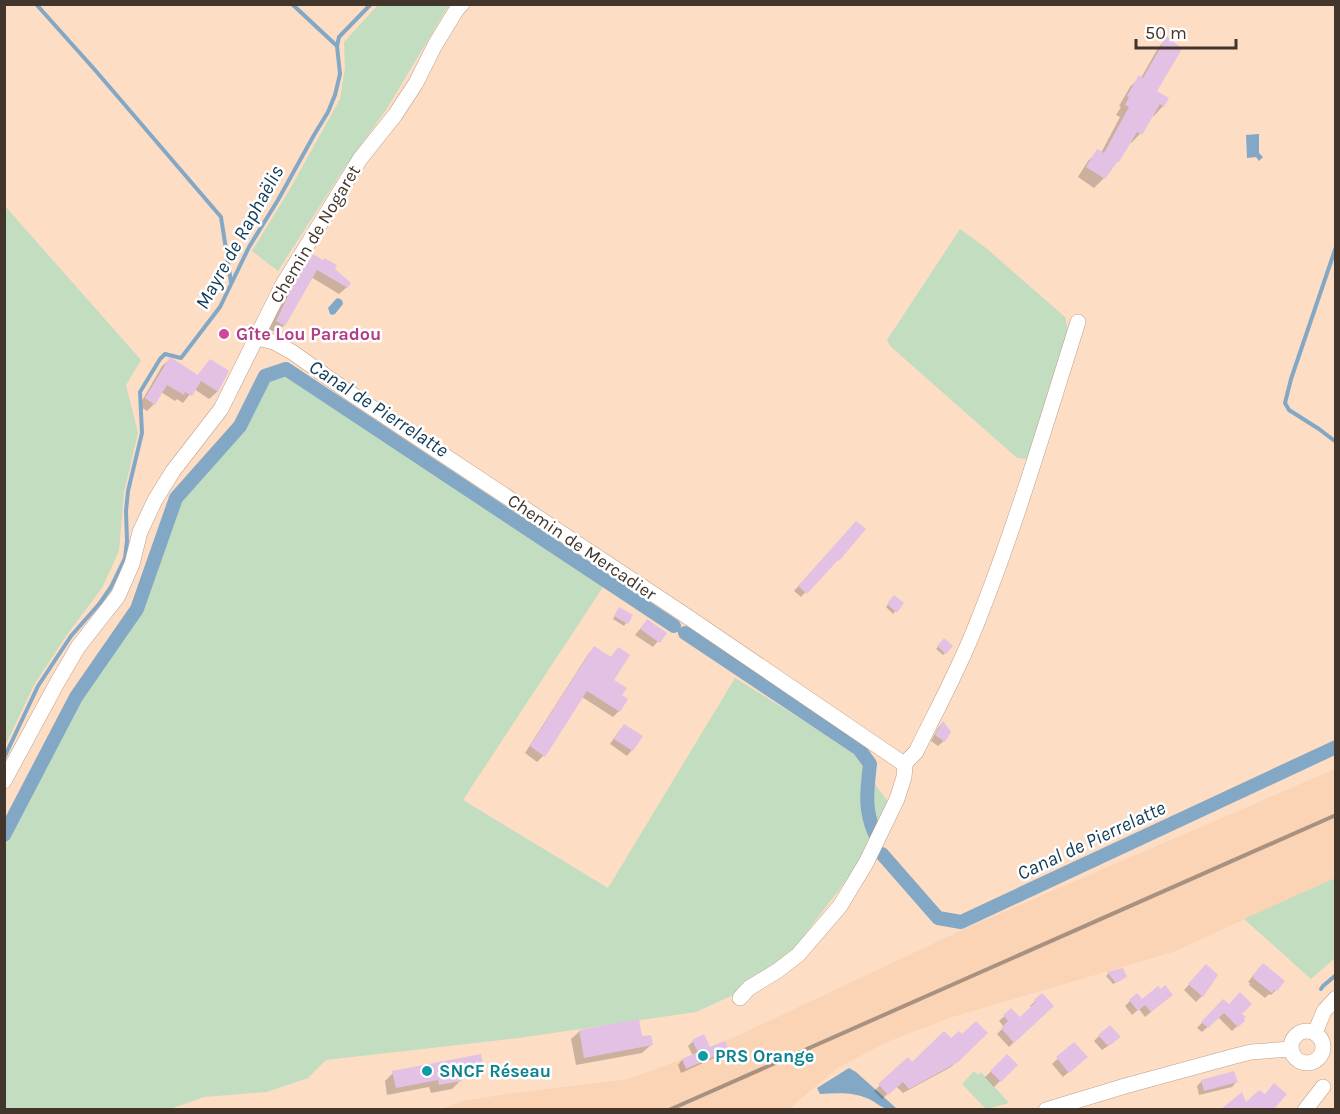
<svg xmlns="http://www.w3.org/2000/svg" width="1340" height="1114" viewBox="0 0 1340 1114" font-family="Karla,sans-serif">
  <style>
    .built { fill: #fbd3b5 }
    .green { fill: #c3ddc0 }
    .water { fill: #83a8c5 }
    .shadow { fill: #0003 }
    .lines { fill: none; stroke-linecap: round; stroke-linejoin: round }
    .stream { stroke: #83a8c5; stroke-width: 4 }
    .canal { stroke: #83a8c5; stroke-width: 14 }
    .building { fill: #e2c1e4 }
    .minor-casing { stroke: #be9f88; stroke-width: 16 }
    .minor { stroke: #fff; stroke-width: 15 }
    .rail { stroke: #a9917f; stroke-width: 4 }
    .hotel-dot { fill: #d1479c; stroke: #fff; stroke-width: 2 }
    .culture-dot { fill: #0f9aa8; stroke: #fff; stroke-width: 2 }
    .labels { text-anchor: middle; stroke-width: 5; stroke-linejoin: round; paint-order: stroke }
    .street-label { font-size: 18px; fill: #42352b; stroke: #fff }
    .hotel-label { font-size: 18px; font-weight: bold; fill: #b23c85; stroke: #fff; text-anchor: start }
    .culture-label { font-size: 18px; font-weight: bold; fill: #0d838f; stroke: #fff; text-anchor: start }
    .water-label { font-size: 20px; font-style: italic; fill: #0e3b59; stroke: #fff }
  </style>
  <rect width="100%" height="100%" fill="#feddc5"/>
  <polygon class="built" points="1335,769 1335,878 1173,952 949,1018 887,1042 836,1069 789,1109 438,1110 463,1101 513,1093 629,1079 682,1059 737,1036 962,930"/>
  <g class="green">
    <polygon points="378,5 449,5 386,110 345,167 278,271 252,251 290,189 340,99 345,68 344,42"/>
    <polygon points="5,206 141,360 126,385 138,433 124,492 119,551 102,588 66,636 34,685 5,746"/>
    <polygon points="960,229 986,248 1065,317 1068,330 1027,459 1017,458 890,346 887,340"/>
    <polygon points="288,377 605,584 463,800 608,888 735,678 852,751 890,805 851,874 790,954 733,995 696,1012 519,1038 326,1060 308,1078 267,1092 204,1097 170,1109 5,1110 5,845 80,696 142,610 179,503 246,429 269,380"/>
    <polygon points="1335,878 1335,958 1311,979 1244,919"/>
    <polygon points="974,1071 978,1075 981,1072 1009,1103 986,1109 962,1084"/>
  </g>
  <g class="water">
    <polygon points="1259,134 1259,153 1263,157 1259,161 1256,157 1247,158 1246,135"/>
    <polygon points="338,298 342,300 343,304 335,314 332,315 330,314 328,308 336,299"/>
    <path d="M849 1068 856 1072 896 1108C885 1112 879 1104 869 1099 854 1092 837 1093 820 1094L817 1088Z"/>
  </g>
  <g class="shadow">
    <polygon points="1167,38 1155,92 1163,106 1154,116 1152,115 1140,134 1131,143 1129,142 1104,178 1094,188 1078,177 1088,161 1098,151 1101,153 1120,117 1116,115 1121,107 1119,106 1130,87 1140,77 1141,78 1158,48"/>
    <polygon points="313,256 333,270 347,287 339,294 311,277 284,325 277,333 269,329 284,299 306,263"/>
    <polygon points="170,359 197,376 210,360 227,372 217,392 209,399 194,389 183,403 177,399 175,401 161,392 154,404 147,411 139,406 162,366"/>
    <polygon points="856,523 864,529 801,597 794,591"/>
    <polygon points="895,597 902,603 893,614 886,607"/>
    <polygon points="617,611 631,616 624,626 613,619"/>
    <polygon points="647,621 665,633 653,647 635,635"/>
    <polygon points="944,640 951,647 943,655 936,649"/>
    <polygon points="595,647 610,658 618,649 612,680 620,695 619,711 613,717 582,697 543,756 537,762 525,753 589,653"/>
    <polygon points="942,723 944,741 938,746 931,741 938,728"/>
    <polygon points="624,725 632,750 627,756 610,744 619,731"/>
    <polygon points="1206,966 1216,975 1202,996 1196,1002 1184,990"/>
    <polygon points="1123,970 1123,979 1113,984 1106,976 1108,974"/>
    <polygon points="1257,971 1276,990 1271,995 1269,994 1265,998 1249,985 1250,983 1248,982"/>
    <polygon points="1042,995 1052,1006 1009,1047 997,1034 1004,1027 999,1021 1011,1010 1019,1019 1032,1008 1030,1006"/>
    <polygon points="1165,1000 1145,1017 1139,1009 1132,1015 1125,1006 1130,1001"/>
    <polygon points="1223,1001 1240,1014 1243,1021 1232,1031 1218,1017 1202,1032 1197,1028"/>
    <polygon points="580,1031 641,1038 651,1045 642,1053 576,1065 571,1039"/>
    <polygon points="986,1033 951,1067 903,1093 896,1086 882,1099 874,1091 908,1059 912,1064 951,1041 962,1036"/>
    <polygon points="1099,1036 1114,1042 1102,1050 1094,1041"/>
    <polygon points="693,1041 709,1049 727,1050 723,1054 681,1073 678,1065 682,1060 693,1056 688,1046"/>
    <polygon points="1074,1044 1080,1062 1063,1077 1052,1064"/>
    <polygon points="1007,1056 1016,1065 994,1087 985,1077"/>
    <polygon points="482,1066 473,1074 460,1077 461,1080 452,1089 431,1093 429,1087 387,1095 385,1081 393,1073"/>
    <polygon points="1202,1081 1236,1082 1232,1087 1199,1095 1197,1086"/>
  </g>
  <g class="lines">
    <g class="stream">
      <polyline points="36,4 95,70 221,217 231,282"/>
      <polyline points="292,4 337,46"/>
      <polyline points="1336,247 1291,379 1285,403 1289,410 1319,429 1336,442"/>
      <polyline points="4,758 38,686 71,636 100,603 111,587 125,558 127,541 126,511 128,491 142,433 140,392 160,359 165,354 181,358 220,307 249,247 278,200 314,135 328,112 335,95 340,74 337,46 339,37 371,4"/>
      <polyline points="1321,989 1323,986 1336,975"/>
    </g>
    <g class="canal">
      <path d="M685 633 859 749 870 764C867 791 864 809 875 834"/>
      <polyline points="4,835 76,697 137,609 176,498 240,426 265,376 286,369 674,626"/>
      <polyline points="882,854 938,918 961,922 1336,747"/>
    </g>
  </g>
  <g class="building">
    <polygon points="1167,36 1182,49 1157,91 1169,98 1164,107 1160,104 1142,135 1137,132 1119,162 1118,161 1105,179 1086,167 1097,149 1104,153 1129,107 1125,105 1129,97 1127,96 1139,75 1143,78"/>
    <polygon points="313,254 323,260 324,258 337,265 335,269 351,283 348,288 317,270 285,326 276,321 291,290"/>
    <polygon points="170,357 198,375 210,359 229,371 218,392 201,381 192,396 185,392 184,395 167,385 155,405 145,398"/>
    <polygon points="856,521 866,529 839,561 838,560 807,594 798,586"/>
    <polygon points="894,595 904,603 897,613 887,604"/>
    <polygon points="619,607 633,615 628,624 614,616"/>
    <polygon points="647,619 667,633 660,643 640,629"/>
    <polygon points="944,638 953,646 946,654 937,646"/>
    <polygon points="594,646 611,657 618,647 630,655 614,680 627,688 622,695 628,699 620,712 587,691 545,757 530,746"/>
    <polygon points="943,721 951,732 945,742 935,735"/>
    <polygon points="624,724 643,736 633,751 614,739"/>
    <polygon points="1263,963 1285,981 1277,991 1275,989 1272,993 1253,978 1254,977 1252,976"/>
    <polygon points="1206,964 1218,975 1203,997 1188,984"/>
    <polygon points="1123,968 1127,977 1116,983 1107,972"/>
    <polygon points="1165,985 1173,995 1151,1012 1145,1005 1138,1011 1129,1000 1137,993 1142,999 1158,986 1161,989"/>
    <polygon points="1240,992 1252,1004 1242,1014 1246,1017 1244,1019 1245,1021 1238,1027 1224,1013 1208,1028 1201,1022 1223,999 1229,1004"/>
    <polygon points="1042,993 1054,1006 1014,1043 1001,1028 1008,1021 1003,1015 1011,1008 1020,1017 1036,1002 1034,1000"/>
    <polygon points="639,1019 642,1036 651,1035 653,1045 584,1058 579,1030"/>
    <polygon points="976,1021 988,1033 958,1062 909,1089 903,1082 888,1095 878,1084 908,1057 912,1062 944,1031 951,1038 959,1031 962,1034"/>
    <polygon points="1110,1025 1121,1037 1108,1046 1098,1035"/>
    <polygon points="704,1034 710,1047 725,1041 729,1050 686,1069 682,1059 698,1052 692,1040"/>
    <polygon points="1074,1042 1088,1057 1069,1073 1056,1057"/>
    <polygon points="481,1054 483,1066 461,1071 462,1081 439,1085 438,1080 396,1088 392,1071"/>
    <polygon points="1007,1054 1018,1065 1001,1082 990,1071"/>
    <polygon points="1234,1071 1238,1082 1204,1091 1201,1080"/>
    <polygon points="1274,1083 1287,1094 1273,1110 1220,1110 1242,1092 1246,1102 1259,1090 1265,1094"/>
  </g>
  <g class="lines">
    <g class="minor-casing">
      <g id="minor">
        <polyline points="257,338 274,342 292,352 350,393 682,613 904,764 905,766 904,777 897,799 866,863 840,906 798,955 777,971 749,988 740,998"/>
        <path d="M904 764 916 752C936 711 958 671 975 628 1015 529 1046 423 1078 322"/>
        <polyline points="4,781 57,683 78,647 118,596 132,564 140,532 155,500 173,471 221,409 282,286 360,159 395,115 416,83 435,45 457,9 462,4"/>
        <circle cx="1307" cy="1047" r="16"/>
        <polyline points="1315,1033 1324,1011 1336,998"/>
        <polyline points="1046,1110 1125,1086 1235,1056 1251,1052 1291,1049"/>
        <polyline points="1305,1110 1323,1087"/>
      </g>
    </g>
    <use href="#minor" class="minor"/>
    <polyline class="rail" points="669,1110 1336,815"/>
  </g>
  <circle class="hotel-dot" cx="224" cy="334" r="6"/>
  <g class="culture-dot">
    <circle cx="703" cy="1056" r="6"/>
    <circle cx="427" cy="1071" r="6"/>
  </g>
  <g class="labels">
    <g class="street-label">
      <text transform="translate(315 234) rotate(-59)" y="6">Chemin de Nogaret</text>
      <text transform="translate(582 547) rotate(34)" y="6">Chemin de Mercadier</text>
    </g>
    <g class="hotel-label">
      <text x="236" y="340">Gîte Lou Paradou</text>
    </g>
    <g class="culture-label">
      <text x="715" y="1062">PRS Orange</text>
      <text x="439" y="1077">SNCF Réseau</text>
    </g>
    <g class="water-label">
      <text transform="translate(239 237) rotate(-61)" y="7">Mayre de Raphaëlis</text>
      <text transform="translate(379 408) rotate(33)" y="7">Canal de Pierrelatte</text>
      <text transform="translate(1091 840) rotate(-25)" y="7">Canal de Pierrelatte</text>
    </g>
  </g>
  <rect width="1340" height="1114" fill="none" stroke="#42352b" stroke-width="12"/>
  <path d="M1136 39v9h100v-9" fill="none" stroke="#42352b" stroke-width="3"/>
  <text x="1145" y="39" font-size="18" fill="#42352b" stroke="#ffffff" stroke-width="4.5" paint-order="stroke">50 m</text>
</svg>
